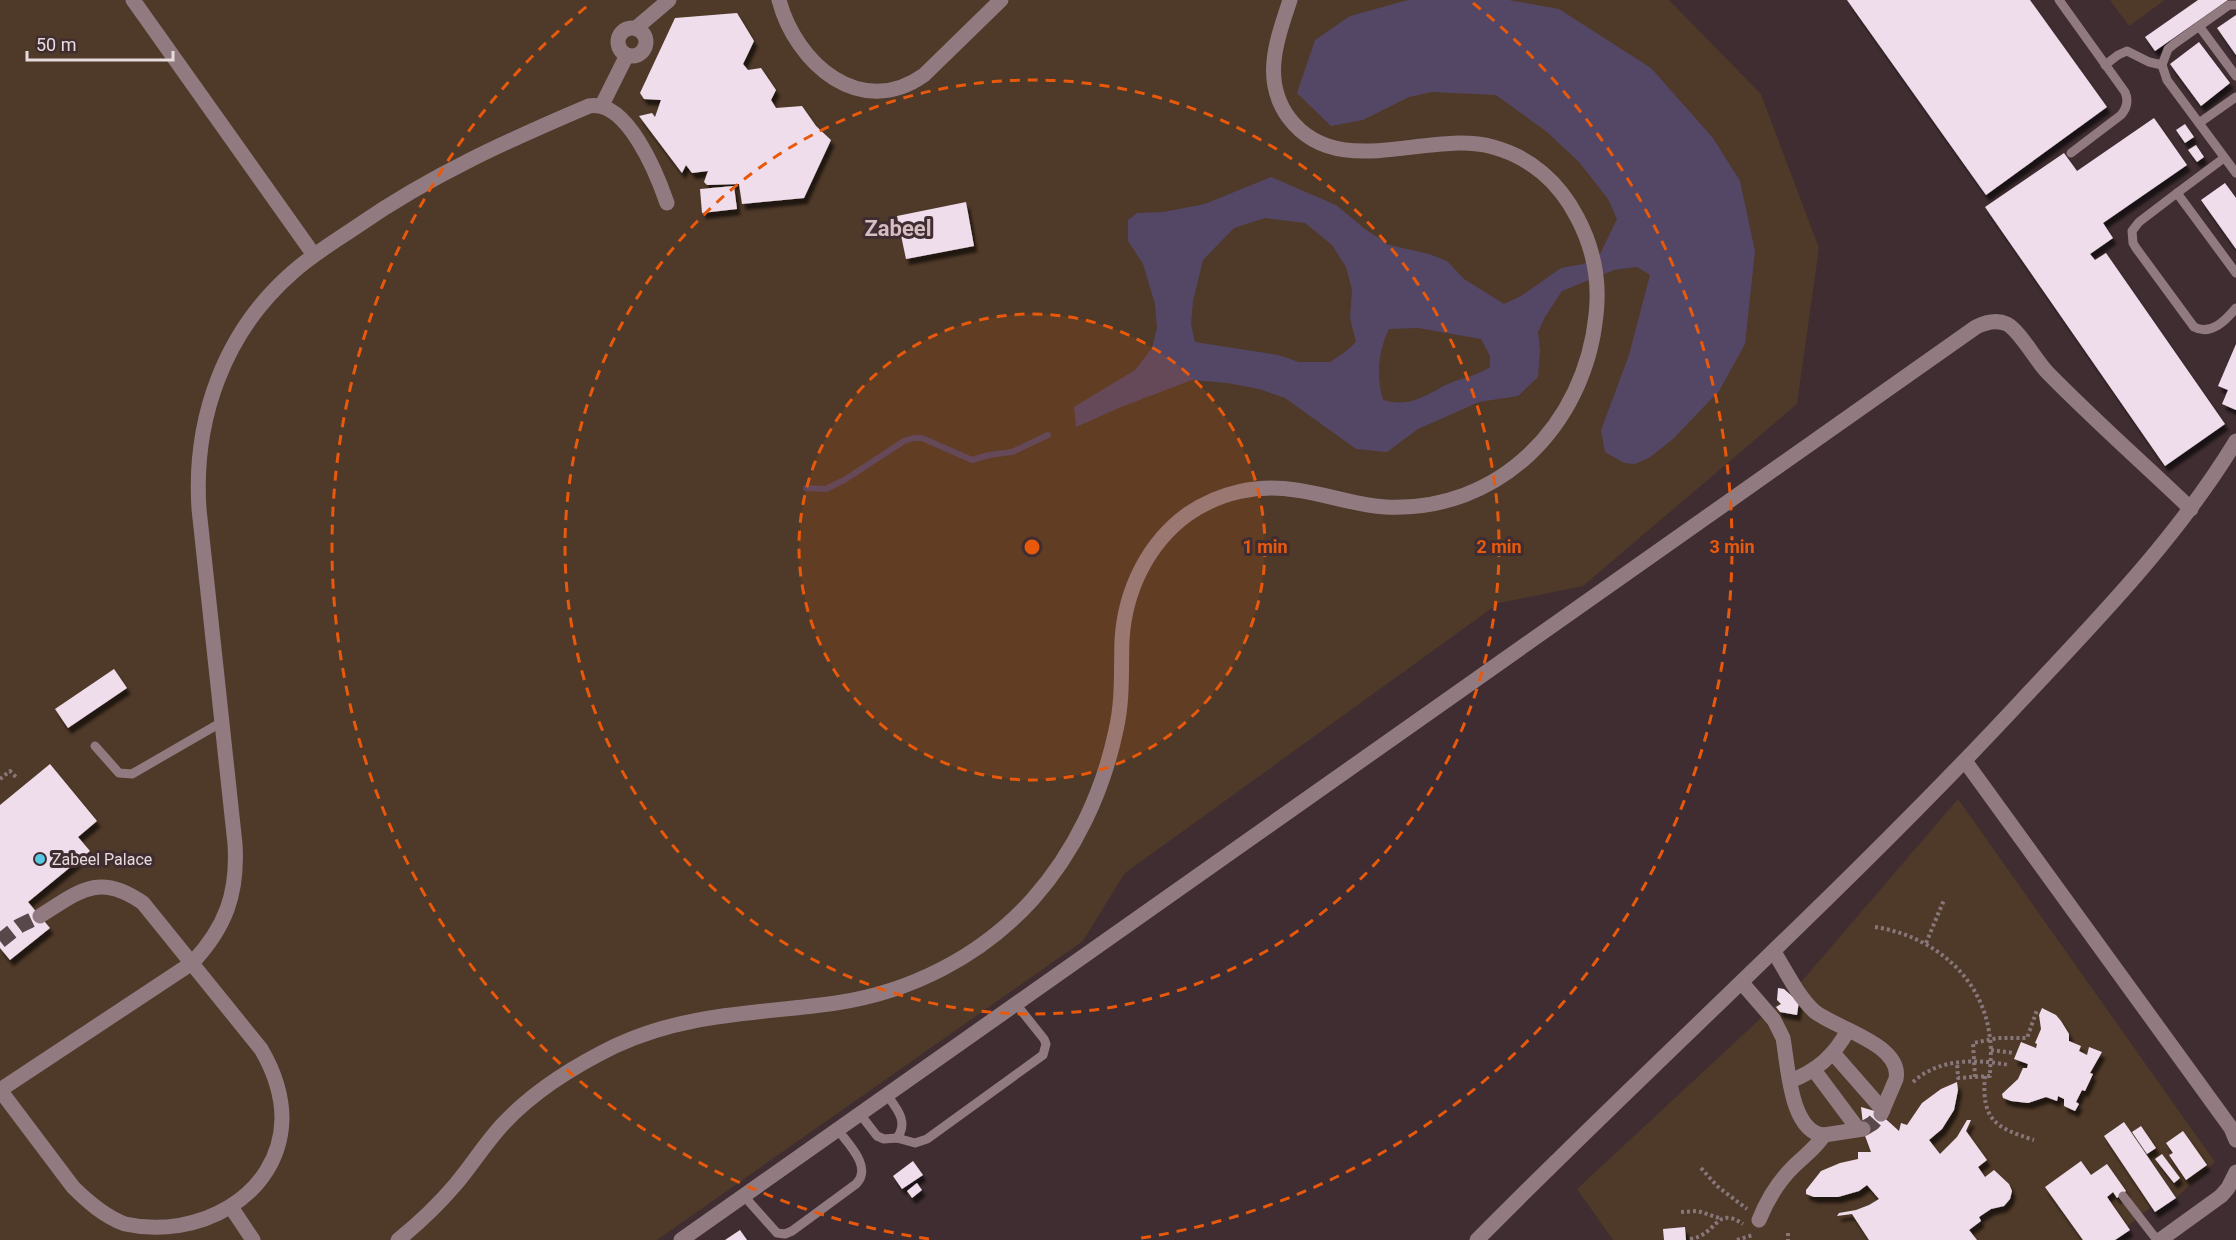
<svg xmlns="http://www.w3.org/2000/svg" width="2236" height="1240" viewBox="0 0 2236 1240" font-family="Roboto,sans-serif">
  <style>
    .green { fill: #4f3928 }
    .water { fill: #544765; fill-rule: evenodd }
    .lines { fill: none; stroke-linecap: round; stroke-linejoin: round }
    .stream { stroke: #544765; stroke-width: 6 }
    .building { fill: #f0ddec; filter: url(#shadow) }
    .street-tunnel { stroke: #58474b; stroke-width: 15; stroke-dasharray: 15 8; stroke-linecap: butt }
    .path { stroke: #87777b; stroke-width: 4; stroke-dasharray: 3 3; stroke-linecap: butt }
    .lane { stroke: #917b81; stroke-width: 9 }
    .street { stroke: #917b81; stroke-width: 15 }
    .ring { fill: none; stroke: #e8590c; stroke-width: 3; stroke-dasharray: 10 8 }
    .poi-dot { fill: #59c8e5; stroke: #3f2d31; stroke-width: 2 }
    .labels { text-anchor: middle; stroke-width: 6; stroke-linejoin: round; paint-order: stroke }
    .poi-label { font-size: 16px; fill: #e7dbde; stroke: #3f2d31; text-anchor: start }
    .district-label { font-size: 22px; font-weight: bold; fill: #d5bdc2; stroke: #3f2d31 }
    .centre { fill: #e8590c; stroke: #3f2d31; stroke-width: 3 }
    .ring-label { font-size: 18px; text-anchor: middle; font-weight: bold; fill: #e8590c; stroke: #3f2d31; stroke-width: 6; stroke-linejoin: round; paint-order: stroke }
  </style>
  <defs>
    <filter id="shadow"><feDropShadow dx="3.5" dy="6" stdDeviation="1.5" flood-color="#0009"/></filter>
  </defs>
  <rect width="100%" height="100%" fill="#3f2d31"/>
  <g class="green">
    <polygon points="0,0 1669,0 1761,94 1819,248 1797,404 1583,586 1499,603 1125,873 1083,941 657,1240 0,1240"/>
    <polygon points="2110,0 2165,0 2129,26"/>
    <polygon points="1958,799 2215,1162 2176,1198 2155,1212 2151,1207 2128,1226 2130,1230 2115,1240 1613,1240 1577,1189 1760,1019 1796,988"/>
  </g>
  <path class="water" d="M1408 0H1509L1559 9 1651 68 1713 138 1740 181 1755 251 1745 344 1719 391 1673 439 1649 458 1635 464 1624 463 1605 452 1601 430 1629 355 1650 275 1637 267 1614 270 1562 291 1545 317 1538 332 1540 350 1538 377 1518 396 1479 402 1418 429 1387 452 1356 449 1285 398 1259 389 1227 383 1192 380 1121 407 1076 427 1074 407 1135 370 1152 348 1157 328 1155 304 1143 264 1128 241V220L1137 213 1163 212 1205 204 1271 177 1336 205 1365 229 1389 245 1429 254 1447 261 1464 279 1504 304 1521 296 1561 268 1583 264 1600 254 1617 219 1608 199 1579 162 1547 132 1496 95 1432 92 1409 97 1363 120 1331 126 1297 93 1315 40 1350 16ZM1265 218 1305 223 1332 245 1346 267 1352 290 1350 318 1356 342 1345 352 1330 362H1299L1278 355 1195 342 1191 324 1193 301 1203 260 1234 228ZM1418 328 1481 339 1490 356V367C1476 376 1465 377 1450 383 1425 395 1412 408 1383 400 1376 376 1378 352 1389 329Z"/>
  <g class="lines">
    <polyline class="stream" points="806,488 826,489 846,479 904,441 914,438 922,438 972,460 989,455 1012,452 1048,435"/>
  </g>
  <g class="building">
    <polygon points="1847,0 2030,0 2107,107 1986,195"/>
    <polygon points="2198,0 2228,0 2155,51 2145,37"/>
    <polygon points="737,13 754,41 743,64 748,70 761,68 776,90 771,100 776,108 802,106 816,126 831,140 804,198 742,204 739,184 707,185 704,182 708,171 692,173 686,165 682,173 639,116 652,113 655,117 661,100 644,99 640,93 675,18"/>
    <polygon points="2236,15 2236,55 2217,28"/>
    <polygon points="2199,42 2230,83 2201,106 2170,64"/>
    <polygon points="2154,118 2187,165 2103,223 2113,238 2090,254 2095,260 2106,253 2225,424 2165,466 1985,207 2064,153 2077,171"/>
    <polygon points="2185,124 2194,137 2185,143 2176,130"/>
    <polygon points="2196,145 2204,157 2197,162 2188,150"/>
    <polygon points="2225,183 2236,198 2236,249 2201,200"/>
    <polygon points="734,186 737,209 702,213 700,189"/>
    <polygon points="966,202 974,246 906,259 897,216"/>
    <polygon points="2236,344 2236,410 2222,404 2228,390 2218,386"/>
    <polygon points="114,669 127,688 68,728 55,709"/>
    <polygon points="50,764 97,821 78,837 90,851 28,902 50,928 10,960 0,948 0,805"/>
    <polygon points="1778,988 1784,989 1793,997 1797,995 1799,1001 1797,1015 1780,1012 1776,1007 1781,1004 1777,1000"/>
    <polygon points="2042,1008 2056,1015 2061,1021 2069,1034 2069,1041 2081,1046 2079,1051 2087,1055 2089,1047 2102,1052 2090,1073 2093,1074 2085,1091 2082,1090 2076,1102 2079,1104 2075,1111 2064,1106 2064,1099 2058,1096 2057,1101 2046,1097 2028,1103 2011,1101 2003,1098 2002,1094 2018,1079 2023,1068 2027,1068 2028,1064 2014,1059 2021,1042 2036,1048 2037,1044 2035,1043 2041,1029 2039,1015"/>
    <polygon points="1957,1082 1958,1090 1954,1110 1942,1129 1929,1140 1940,1154 1957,1137 1967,1120 1971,1120 1966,1131 1987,1160 1978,1167 1985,1177 1994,1170 2009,1184 2012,1191 2010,1199 2004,1206 1991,1209 1979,1217 1981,1221 1969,1230 1977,1240 1869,1240 1852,1214 1837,1216 1839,1213 1856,1210 1869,1205 1879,1199 1867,1185 1859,1191 1838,1197 1814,1197 1806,1194 1806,1190 1821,1171 1840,1163 1858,1159 1858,1152 1871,1152 1864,1133 1861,1107 1878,1112 1899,1131 1901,1123 1907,1125 1922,1103 1941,1089"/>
    <polygon points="2124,1122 2176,1198 2155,1212 2104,1136"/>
    <polygon points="2141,1126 2156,1148 2147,1154 2132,1132"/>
    <polygon points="2183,1131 2207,1165 2186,1180 2169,1155 2173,1153 2166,1143"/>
    <polygon points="2162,1154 2180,1178 2174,1183 2155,1159"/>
    <polygon points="913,1161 923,1175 902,1189 893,1176"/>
    <polygon points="2081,1161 2091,1175 2107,1164 2126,1191 2117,1198 2113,1192 2107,1197 2130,1230 2115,1240 2083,1240 2045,1187"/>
    <polygon points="917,1183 922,1190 912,1198 907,1191"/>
    <polygon points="1685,1227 1686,1240 1664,1240 1663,1229"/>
    <polygon points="740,1230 747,1240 725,1240"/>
  </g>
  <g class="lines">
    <g class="street-tunnel">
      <polyline points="0,941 19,926 40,916"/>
      <polyline points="1863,1129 1873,1123 1881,1114"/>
    </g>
    <g class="path">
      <polyline points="0,779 10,771 16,777"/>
      <path d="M1875 927C1934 936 1984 978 1990 1039 1992 1051 1990 1064 1990 1076L1958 1078 1957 1062"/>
      <polyline points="1926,943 1944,900"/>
      <polyline points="1991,1050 2014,1053"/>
      <path d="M1985 1076C1981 1120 1996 1128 2034 1140"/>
      <polyline points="1975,1077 1973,1043 1998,1038 2027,1038 2037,1010"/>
      <path d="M1913 1082C1939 1058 1976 1059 2009 1065"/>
      <polyline points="1701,1168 1717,1186 1747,1209"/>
      <polyline points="1681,1212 1698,1211 1722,1219"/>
      <polyline points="1788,1233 1788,1240"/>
      <path d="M1690 1239C1718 1235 1715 1205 1743 1224"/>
      <polyline points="1737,1240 1753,1235"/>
    </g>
    <g class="lane">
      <path d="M2059 0 2125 92C2129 101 2127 108 2121 115L2071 153"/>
      <polyline points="2236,5 2229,5 2174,44 2168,49 2162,65 2167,80 2236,173"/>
      <polyline points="2199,26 2236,76"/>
      <polyline points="2105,65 2118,55 2127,51 2149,62 2162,65"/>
      <polyline points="2199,123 2236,97"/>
      <polyline points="2177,193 2224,158"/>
      <path d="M2236 273 2177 193 2139 222 2132 231 2133 243 2136 248 2194 327C2211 336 2226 320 2236 308"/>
      <polyline points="95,746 119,773 132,774 222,722"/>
      <path d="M887 1095C897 1109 909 1122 897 1138"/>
      <polyline points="860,1114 877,1136 884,1139 897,1138 915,1143 927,1139 1043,1055 1046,1044 1044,1039 1016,1004"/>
      <path d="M744 1196 777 1233 785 1234 792 1231 856 1184C873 1167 848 1144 838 1130"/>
      <polyline points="2123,1196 2157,1240"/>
    </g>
    <g class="street">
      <polyline points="133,0 314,255"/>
      <path d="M779 0C796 64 861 120 924 75L1001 0"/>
      <circle cx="632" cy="42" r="14"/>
      <polyline points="636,28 669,0"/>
      <polyline points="602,105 627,55"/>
      <polyline points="1965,761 2231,1128 2236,1140"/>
      <path d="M1774 952C1786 971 1797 995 1814 1011 1834 1028 1903 1044 1896 1079L1881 1114"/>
      <path d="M1742 983 1774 1020 1783 1038C1788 1065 1790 1132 1824 1135L1863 1129"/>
      <polyline points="1833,1053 1883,1110"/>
      <polyline points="1814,1070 1858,1129"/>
      <path d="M1790 1081C1817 1071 1835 1055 1848 1030"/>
      <path d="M0 1090 192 963C226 927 238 893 235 844L199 509C193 419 224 332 293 272 313 254 337 240 359 225 431 175 509 140 589 106 627 99 657 174 667 203"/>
      <path d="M0 1090 73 1187C88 1202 104 1216 125 1224 197 1240 280 1197 282 1119 282 1093 274 1071 261 1049L143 903C99 872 80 891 40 916"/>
      <polyline points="233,1210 253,1240"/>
      <path d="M1759 1220C1767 1200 1778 1182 1793 1167 1804 1156 1816 1148 1824 1135"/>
      <path d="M398 1240C419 1223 438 1205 455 1185 472 1165 486 1142 504 1123 535 1090 574 1066 615 1046 687 1012 759 1014 836 1003 911 992 981 956 1032 900 1075 852 1103 792 1116 730 1123 700 1121 670 1122 640 1125 590 1148 543 1188 514 1220 492 1258 484 1296 490 1326 494 1354 505 1385 507 1499 513 1585 425 1596 315 1600 281 1593 247 1577 217 1559 182 1530 157 1493 147 1428 129 1338 183 1289 118 1261 80 1277 40 1290 0"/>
      <path d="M681 1240 1976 327C1986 322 1996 319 2007 324 2020 331 2036 361 2048 373 2094 420 2144 464 2191 509"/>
      <path d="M1477 1240C1656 1059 1847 888 2021 701 2098 619 2177 538 2236 441"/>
      <polyline points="2160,1240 2221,1196 2228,1188 2236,1172"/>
    </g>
  </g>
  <circle cx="1032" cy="547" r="233" fill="#e8590c" fill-opacity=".12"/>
  <g class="ring">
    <circle cx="1032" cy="547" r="233"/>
    <circle cx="1032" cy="547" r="467"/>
    <path d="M929 1239A700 700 0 0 1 591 3M1473 3A700 700 0 0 1 1135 1239"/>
  </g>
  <circle class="poi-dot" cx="40" cy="859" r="6"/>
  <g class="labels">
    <g class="poi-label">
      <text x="52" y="865">Zabeel Palace</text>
    </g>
    <g class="district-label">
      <text x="898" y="236">Zabeel</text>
    </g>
  </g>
  <circle cx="1032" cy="547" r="9" class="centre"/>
  <g class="ring-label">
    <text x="1265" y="553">1 min</text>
    <text x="1499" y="553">2 min</text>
    <text x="1732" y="553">3 min</text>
  </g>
  <path d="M27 51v9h146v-9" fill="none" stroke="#e7dbde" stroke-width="3"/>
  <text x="36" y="51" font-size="18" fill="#e7dbde" stroke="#3f2d31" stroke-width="4.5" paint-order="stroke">50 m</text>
</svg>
